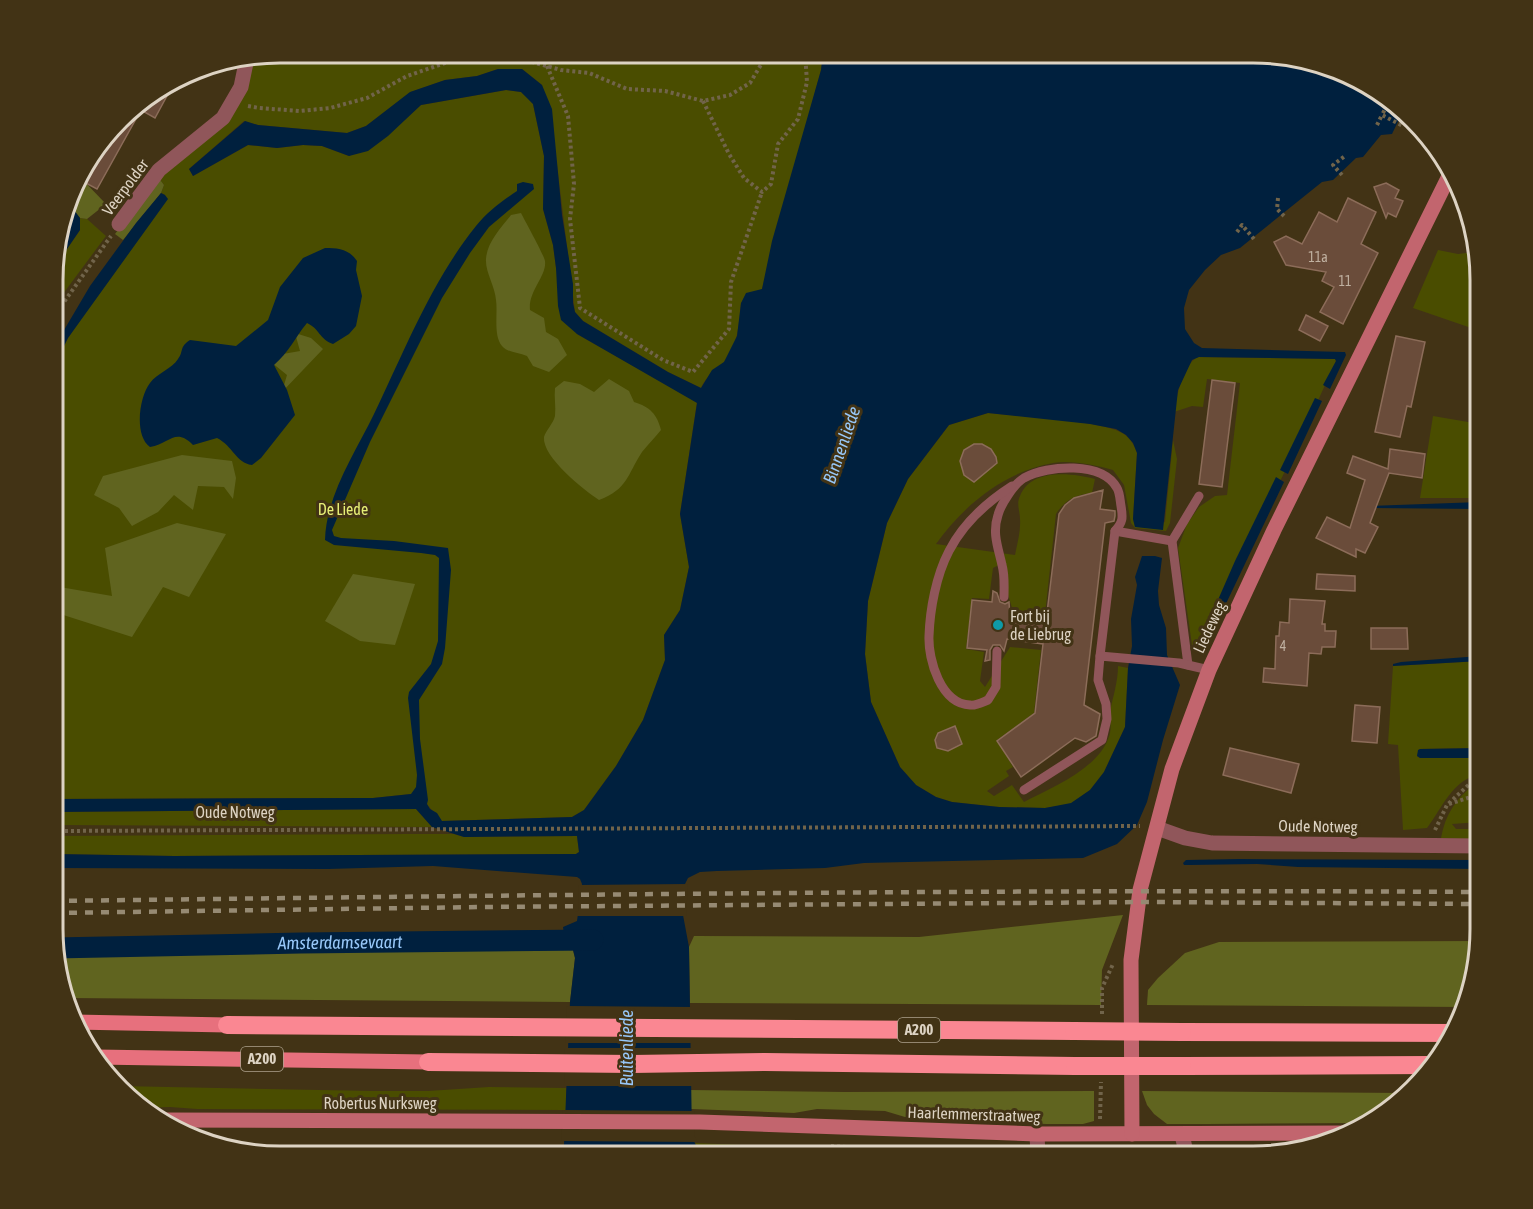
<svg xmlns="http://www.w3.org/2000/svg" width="1533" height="1209" viewBox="0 0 1533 1209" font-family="'Asap Condensed',sans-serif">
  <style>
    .green { fill: #4a4d00 }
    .forest { fill: #60641f }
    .water { fill: #00203e }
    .pier { fill: #423315 }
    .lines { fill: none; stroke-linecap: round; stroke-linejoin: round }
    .canal { stroke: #00203e; stroke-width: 21 }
    .building { fill: #6a4c3a; stroke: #8c6c59; stroke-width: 1.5 }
    .path { stroke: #71644a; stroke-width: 4; stroke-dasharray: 3 3; stroke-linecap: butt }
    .lane { stroke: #90565a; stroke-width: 9 }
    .street { stroke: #90565a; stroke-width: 15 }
    .secondary { stroke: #c2656e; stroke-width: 15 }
    .primary { stroke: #e7707d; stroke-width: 15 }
    .highway { stroke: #fa8792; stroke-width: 18 }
    .rail { stroke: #968a73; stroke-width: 4.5; stroke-dasharray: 8 8; stroke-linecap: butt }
    .highway-bridge { stroke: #fa8792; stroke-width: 18 }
    .culture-dot { fill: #0f9aa8; stroke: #423315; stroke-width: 2 }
    .labels { text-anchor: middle; stroke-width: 6; stroke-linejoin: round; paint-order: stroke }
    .number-label { font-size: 14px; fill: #c0b1a1 }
    .shield { fill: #423315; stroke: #aea38f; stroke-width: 1.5 }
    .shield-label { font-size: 15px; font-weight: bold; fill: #ddd3c3 }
    .street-label { font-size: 16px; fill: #ddd3c3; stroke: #423315 }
    .park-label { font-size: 16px; fill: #e6ee76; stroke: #423315 }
    .poi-label { font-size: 16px; fill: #ddd3c3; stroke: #423315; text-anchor: start }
    .water-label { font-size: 18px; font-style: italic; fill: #97c7f8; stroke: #423315 }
    .rim { fill: none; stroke: #ddd3c3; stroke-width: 3 }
  </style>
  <rect width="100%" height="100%" fill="#423315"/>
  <g class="green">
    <path d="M280 53H823L821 70 762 289 741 303C739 324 738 347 723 363 715 372 706 376 701 388L668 372 583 321 575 312 557 165 542 85 522 69H498L477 76 445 80 411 92 366 126 347 133 258 125 244 121 189 169 193 176 248 145 277 148 303 145 322 146 349 156 398 125 421 105 506 90 521 92 528 98 533 104 544 156 543 209 553 245 556 268 577 334 697 402 680 514 689 567 680 610 664 635 665 660 643 720 616 766 584 810 572 817 441 821 426 803 411 794 373 798 53 799 54 374 58 358 68 338 165 195 161 193 164 185 158 177 217 129 248 58 256 56V60L274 59 273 54Z"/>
    <polygon points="80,218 87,219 106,236 54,306 54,268 80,230"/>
    <polygon points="1438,250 1458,254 1474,252 1480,279 1480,331 1413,308"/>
    <path d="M1198 357 1335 359 1336 361C1292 459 1244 555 1199 653L1193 652 1178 548 1187 524 1199 507 1215 496 1227 495 1240 383 1207 379 1203 407 1192 406 1174 412C1177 396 1183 364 1198 357Z"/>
    <path d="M988 413C1016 416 1104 420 1124 434 1131 439 1134 445 1137 453L1133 519 1135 527 1165 522 1173 440 1177 459 1170 523 1166 531 1135 528 1131 523 1124 485 1113 470C1095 465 1071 460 1053 463 1004 472 964 505 936 544L1015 555C1017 544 1021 531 1020 519 1020 511 1016 504 1020 496 1031 468 1072 473 1095 479L1092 493C1075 495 1065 500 1056 514L1045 614 1013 611 999 565 993 568 989 599 972 598 966 649 984 652 980 681 985 687 1010 647 1041 650 1034 713 997 740 1013 767 1006 771 1009 776 987 791 994 796 1012 785 1024 802C1051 788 1097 769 1108 739 1113 727 1109 722 1110 712 1113 696 1118 682 1118 666L1128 668 1125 727 1104 772 1090 790 1071 804 1045 808 999 807 952 802 936 797 916 785 900 767 871 702 865 654 868 601 877 564 887 523 908 479 949 425Z"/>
    <polygon points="1433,416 1480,424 1480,498 1420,498"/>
    <path d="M1480 661V748L1420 749 1417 756 1420 758H1480V774C1452 780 1443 807 1427 828L1403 830 1398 745 1388 744 1393 666Z"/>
    <path d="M1475 784H1480V822L1452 824 1456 829H1480V840L1441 838C1445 815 1456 798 1475 784Z"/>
    <polygon points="416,809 432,827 53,825 53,812"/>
    <polygon points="409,834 454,834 464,837 577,836 579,852 576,854 174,856 53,854 53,836"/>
    <polygon points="119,1086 372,1091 428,1091 489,1087 566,1088 566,1110 197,1109 170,1107 143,1108 130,1100"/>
    <polygon points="695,1143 788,1147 870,1156 701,1156"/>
  </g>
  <g class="forest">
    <polygon points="79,176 106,204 87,219 80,218 70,205"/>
    <polygon points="158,177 164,185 161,193 123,240 115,234"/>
    <path d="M521 213C525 221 544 255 545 261 547 276 528 291 530 310L544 318 546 332 558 339 567 355 549 372 533 366 527 356C518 352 508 353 502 346 493 335 498 313 496 300 495 286 485 272 486 259 487 242 501 228 511 215Z"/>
    <polygon points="295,333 311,338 323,349 282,392 287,375 271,362 283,354 300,351"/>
    <path d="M609 379 629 391 634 402C650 407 657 414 661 430 655 437 648 445 642 452 627 475 628 489 599 500 584 490 542 457 544 437 546 430 553 424 555 416 556 407 554 397 555 388L564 381 580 384 594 392Z"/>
    <polygon points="182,455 232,461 236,478 233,499 224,487 198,486 193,510 174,495 158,512 132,526 119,508 94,495 103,476"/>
    <polygon points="177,523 226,534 189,597 163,587 132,637 54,612 54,586 112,596 105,548"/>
    <polygon points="353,574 415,584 395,645 360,641 325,621"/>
    <polygon points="1123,915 1102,970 1101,1005 690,1003 689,947 694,936 919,937"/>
    <polygon points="1480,941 1465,1007 1147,1005 1148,990 1158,978 1185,953 1219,942"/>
    <polygon points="570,948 573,950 575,958 570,1002 67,998 56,955"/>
    <polygon points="690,1090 845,1092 1094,1091 1094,1121 1083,1124 1046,1124 905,1117 885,1111 817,1109 794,1113 691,1109"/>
    <polygon points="1142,1091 1405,1093 1362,1123 1206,1124 1167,1124 1154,1114 1147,1105"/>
  </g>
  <g class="water">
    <path d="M823 53H1268L1340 70 1404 109 1392 134 1381 135 1363 157 1356 158 1333 180 1322 182 1240 248 1221 255 1205 270 1189 290 1184 308 1185 329 1194 343 1202 348 1343 352H1345L1346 355 1330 389 1323 385 1336 361 1335 359 1199 357 1192 360 1178 390 1163 530 1135 527 1133 519 1137 453 1133 443 1126 435 1116 429 1090 424 988 413 949 425 908 479 887 523 877 564 868 601 865 654 871 702 900 767 916 785 936 797 952 802 999 807 1045 808 1071 803 1090 790 1104 772 1125 727 1128 668 1132 646 1131 619 1137 585 1135 577 1142 556H1155L1162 558 1158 591 1159 605 1166 628 1167 655 1180 685 1163 740 1147 802 1137 825 1117 844 1083 858 864 863 825 868 717 871 700 872 688 878 685 884 683 915 689 947 692 1137 701 1156H555L564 1145 570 1002 575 958 573 950 566 949 563 927 577 921 582 884 580 879 577 877 433 866 328 869 53 868V854L174 856 576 854 579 852 577 836 464 837 432 827 416 809 53 812V799L373 798 411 794 416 787 417 775 408 698 409 692 431 664 438 641 439 558 435 555 421 553 334 545 325 540C326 496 355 453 374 414 405 350 431 282 476 226 487 212 502 201 517 191V184L523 182 533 184 534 189 489 227 470 253 442 298 370 442 332 530 334 536 341 538 394 541 448 548 451 570 445 648 442 664 419 700 420 739 428 800 427 804 430 809 437 813 442 821 572 817 584 810 616 766 643 720 665 660 664 635 680 610 689 567 680 514 697 403 577 334 561 320 558 306 556 268 553 245 543 209 544 156 533 104 521 92 506 90 421 105 388 136 368 151 349 156 322 146 303 145 277 148 248 145 193 176 189 169 245 121 258 125 347 133 366 126 410 92 445 80 477 76 498 69H522L542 85 552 109 562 215 573 284V303L575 312 583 321 668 372 701 388 712 370 724 362 737 336 741 303 746 293 762 289 772 241 821 70Z"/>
    <polygon points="161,193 165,195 168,199 68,338 58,358 54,374 54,343 57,342 90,286 136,223"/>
    <path d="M70 205 80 218V230L54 268C54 258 54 250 57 241 61 233 66 226 68 217L66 215Z"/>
    <path d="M325 248C338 248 349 249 357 261L356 270 362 296 356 326 349 334 333 344C319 339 320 329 307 323 294 339 289 352 274 365L287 390 295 415 261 458 252 465C236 463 233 446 217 438L193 445C175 427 170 444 150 447 134 436 139 397 150 383 157 373 172 369 178 359 184 351 179 347 190 340L236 346 268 320 280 287 303 258Z"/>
    <polygon points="1315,398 1322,401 1288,474 1280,470"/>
    <polygon points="1276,477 1284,482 1202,654 1196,651 1200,641 1235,561"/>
    <polygon points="1480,502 1480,509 1371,508 1369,506"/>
    <polygon points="1480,656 1480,661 1393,666 1393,664 1401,662"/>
    <polygon points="1480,748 1480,758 1420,758 1417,756 1418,750 1420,749"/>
    <polygon points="1239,859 1480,860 1480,869 1298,867 1257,864 1189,865 1184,865 1183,863 1186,860"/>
    <polygon points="255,1154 511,1155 516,1156 265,1156"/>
  </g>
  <g class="pier">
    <polygon points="688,884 686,916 575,916 575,912 578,911 579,885"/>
    <polygon points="567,1006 693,1007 693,1043 565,1043"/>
    <polygon points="565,1048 693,1048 693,1086 564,1086"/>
    <polygon points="563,1110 694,1111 695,1137 698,1142 561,1141"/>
  </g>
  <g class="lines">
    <path class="canal" id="s1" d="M54 948 301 943 593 940"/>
  </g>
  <g class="building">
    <polygon points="174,83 155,118 141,110 97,189 78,179 83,166 130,109"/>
    <polygon points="1386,183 1399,190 1395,198 1403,201 1396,217 1388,213 1386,218 1374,187"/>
    <polygon points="1348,198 1376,212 1361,244 1378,253 1343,324 1320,312 1334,287 1322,281 1326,272 1286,265 1274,242 1286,236 1302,244 1319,212 1337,222"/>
    <polygon points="1306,315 1328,326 1320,341 1299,330"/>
    <polygon points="1396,336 1425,342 1411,407 1407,406 1400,437 1375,432"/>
    <polygon points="1212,380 1235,383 1222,487 1199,484"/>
    <polygon points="974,444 982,444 991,449 996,457 997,463 974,482 964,475 960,461 964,450"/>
    <polygon points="1390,449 1425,454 1422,478 1389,473 1370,523 1378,527 1365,553 1356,549 1356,557 1316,538 1327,517 1350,528 1365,480 1347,473 1353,456 1388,469"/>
    <polygon points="1103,490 1100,509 1115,511 1115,516 1114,521 1105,523 1084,705 1100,714 1096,736 1086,742 1075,738 1021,777 997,741 1035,713 1043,644 1007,639 1004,651 1000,645 993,645 990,650 990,660 985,661 987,650 967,648 972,600 992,602 993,591 997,593 1000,602 1005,604 1009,602 1010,617 1046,621 1059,514 1065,505 1074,498"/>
    <polygon points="1317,574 1355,576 1355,591 1316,589"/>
    <polygon points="1290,599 1325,601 1322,624 1325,624 1325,631 1336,631 1335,647 1322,647 1321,654 1309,653 1307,686 1263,682 1264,668 1275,669 1276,636 1279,636 1280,622 1289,623"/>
    <polygon points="1371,628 1407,628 1408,649 1371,649"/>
    <polygon points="1355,705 1380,707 1377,743 1352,741"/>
    <polygon points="955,726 962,744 948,751 937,748 935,740 938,733"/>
    <polygon points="1230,748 1299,764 1291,793 1223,775"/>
  </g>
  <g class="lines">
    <g class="path">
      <polyline points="547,66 568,116 574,184 570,219 580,308 663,360 693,372 729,329 731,282 762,192"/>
      <polyline points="703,101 729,154 744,178 762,192 771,184 778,144 798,119 807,82 805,53"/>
      <polyline points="1387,105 1382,115 1403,126"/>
      <polyline points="248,106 259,108 300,111 330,108 367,98 407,76 448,62 482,57 521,59 561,70 589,73 627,89 665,91 703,101 730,95 750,83 768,53"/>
      <polyline points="1377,125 1382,115"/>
      <polyline points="1342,175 1333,165 1345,156"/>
      <polyline points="1278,198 1277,209 1284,216"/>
      <polyline points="1237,232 1242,225 1254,239"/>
      <polyline points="54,316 111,236"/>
      <polyline points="1449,804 1480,794"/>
      <polyline points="1435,830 1447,805 1476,778 1480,778"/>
      <polyline points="53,831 1140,826"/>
      <polyline points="1102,1014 1102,988 1113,964"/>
      <polyline points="1100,1119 1101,1082"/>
      <polyline points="831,1146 976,1156"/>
      <polyline points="1203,1155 1235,1152"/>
    </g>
    <g class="lane">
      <polyline points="1115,531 1172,541"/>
      <path d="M1004 597C1004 586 1005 576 1002 565 998 547 992 533 998 515 1001 504 1014 484 1024 478 1048 465 1102 461 1117 488 1120 493 1120 501 1121 506 1123 518 1123 522 1115 531L1100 656"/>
      <path d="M997 651 996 687 988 700C983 702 976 706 970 705 941 704 928 660 929 636 930 609 936 576 949 551 963 524 987 502 1012 486"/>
      <polyline points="1188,665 1172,541 1199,496"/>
      <polyline points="1024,790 1102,740 1107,719 1106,704 1098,680 1100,656 1179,663 1209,670"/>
    </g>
    <g class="street">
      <polyline points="119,224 159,170 223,118 241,87 247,58"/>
      <polyline points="1157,828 1185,838 1212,843 1480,846"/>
      <polyline points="1037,1134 1038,1156"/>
      <polyline points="1182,1135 1187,1156"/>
    </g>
    <g class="secondary">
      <polyline points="162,1120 700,1122 1037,1134 1349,1133"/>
      <polyline points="1132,1134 1131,960 1140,890 1172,769 1209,670 1274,530 1451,172"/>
    </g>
    <g class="primary">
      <polyline points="74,1022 227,1025"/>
      <polyline points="96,1057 428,1062"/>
    </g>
    <g class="highway">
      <polyline points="227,1025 1074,1031"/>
      <polyline points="1182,1032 1453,1033"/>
      <polyline points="428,1062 632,1064 765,1062 1075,1066"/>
      <polyline points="1182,1066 1433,1065"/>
    </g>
    <g class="rail">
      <path d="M53 901C529 895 1004 889 1480 892"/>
      <polyline points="53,913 482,907 1145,902 1480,904"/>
    </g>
    <g class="highway-bridge">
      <polyline points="1074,1031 1182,1032"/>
      <polyline points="1075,1066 1182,1066"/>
    </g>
  </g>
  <circle class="culture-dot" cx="998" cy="625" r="6"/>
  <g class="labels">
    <g class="number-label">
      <text x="1318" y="262">11a</text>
      <text x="1345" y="286">11</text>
      <text x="1283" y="651">4</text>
    </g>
    <g class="shield">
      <rect x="898" y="1018" width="42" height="24" rx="4.5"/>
      <rect x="241" y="1047" width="42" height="24" rx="4.5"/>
    </g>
    <g class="shield-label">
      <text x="919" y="1035">A200</text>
      <text x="262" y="1064">A200</text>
    </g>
    <g class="street-label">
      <text transform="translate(125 187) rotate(-53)" y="6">Veerpolder</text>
      <text transform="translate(1209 627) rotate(-65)" y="6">Liedeweg</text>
      <text x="235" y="818">Oude Notweg</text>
      <text transform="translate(1318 826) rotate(1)" y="6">Oude Notweg</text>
      <text x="380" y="1109">Robertus Nurksweg</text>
      <text transform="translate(974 1114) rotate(2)" y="6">Haarlemmerstraatweg</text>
    </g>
    <g class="park-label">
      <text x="343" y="515">De Liede</text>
    </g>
    <g class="poi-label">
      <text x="1010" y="622">Fort bij<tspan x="1010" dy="18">de Liebrug</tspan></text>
    </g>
    <g class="water-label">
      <text transform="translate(842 445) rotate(-71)" y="6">Binnenliede</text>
      <text dy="6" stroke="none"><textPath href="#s1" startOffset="286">Amsterdamsevaart</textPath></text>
      <text transform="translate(627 1048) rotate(-90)" y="6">Buitenliede</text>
    </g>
  </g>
  <path d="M0 0H1533V1209H0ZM280 63H1253A217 217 0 0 1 1470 280V929A217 217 0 0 1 1253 1146H280A217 217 0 0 1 63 929V280A217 217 0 0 1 280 63Z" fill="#423315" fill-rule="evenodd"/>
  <path class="rim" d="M280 63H1253A217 217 0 0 1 1470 280V929A217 217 0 0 1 1253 1146H280A217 217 0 0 1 63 929V280A217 217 0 0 1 280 63Z"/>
</svg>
